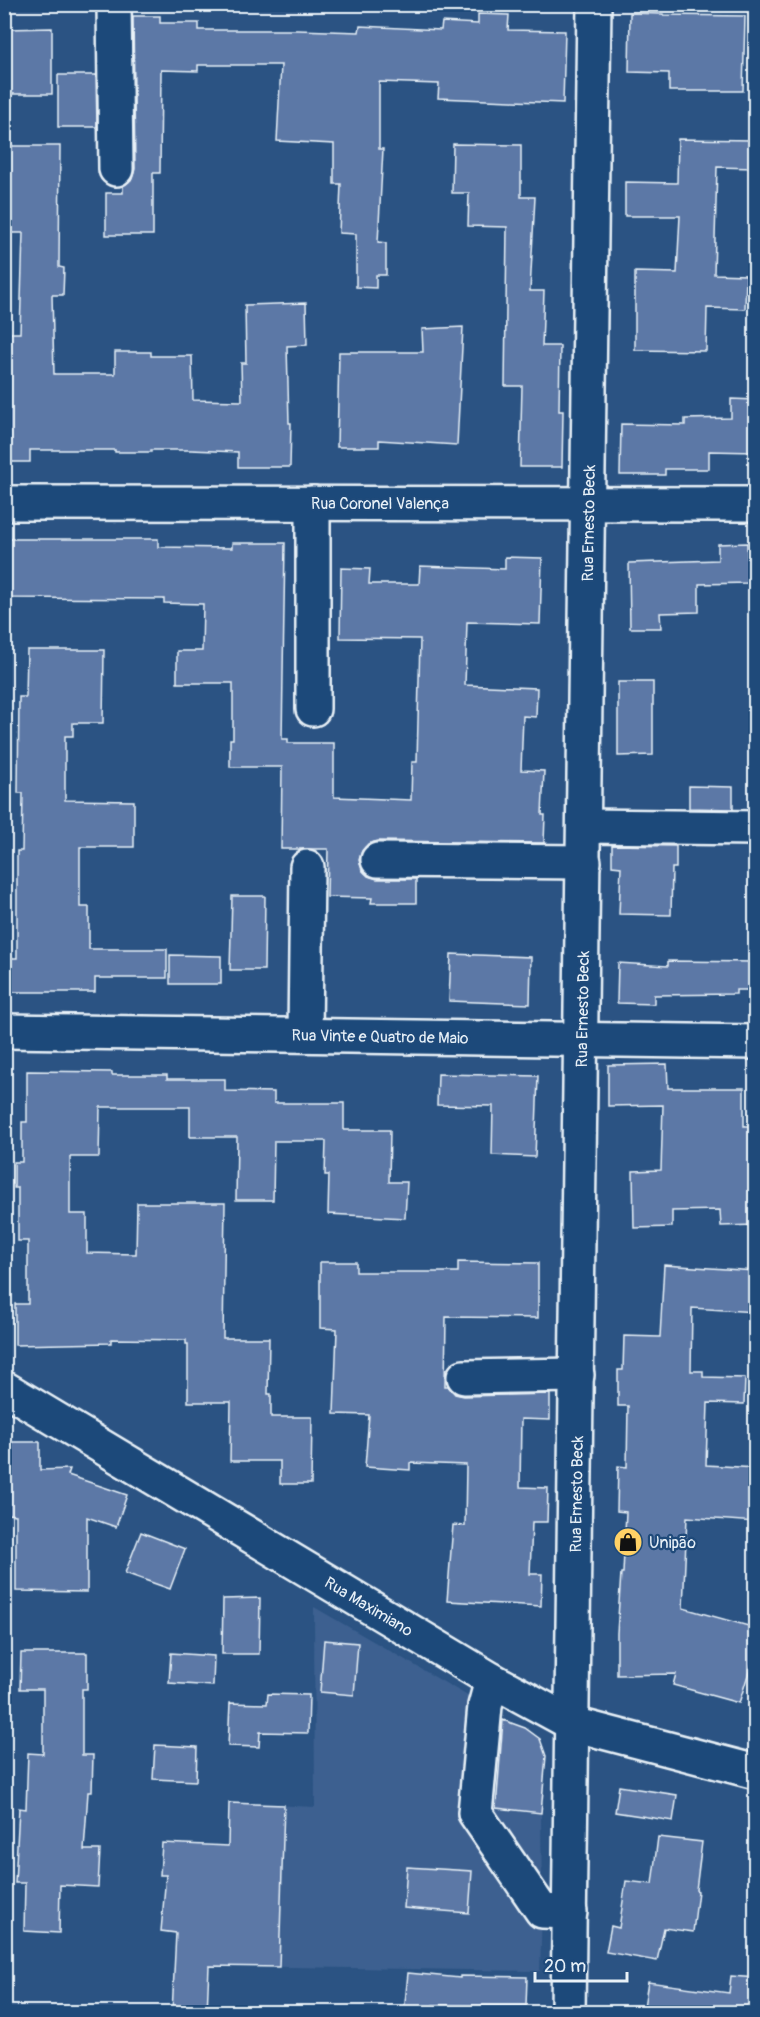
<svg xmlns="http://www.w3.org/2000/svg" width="760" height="2017" viewBox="0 0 760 2017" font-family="Pangolin,sans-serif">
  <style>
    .built { fill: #3d6190 }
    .building { fill: #5c78a6; stroke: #e8f1f8; stroke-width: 1.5 }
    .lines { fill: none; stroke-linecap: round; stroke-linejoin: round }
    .minor-casing { stroke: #e8f1f8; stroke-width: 38 }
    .minor { stroke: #1f4a7a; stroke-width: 33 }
    .labels { text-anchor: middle; stroke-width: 4.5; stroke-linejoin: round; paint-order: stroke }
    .street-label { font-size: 16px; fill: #e8f1f8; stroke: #1f4a7a }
    .poi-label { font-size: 16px; fill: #e8f1f8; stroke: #1f4a7a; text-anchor: start }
  </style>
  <rect width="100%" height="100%" fill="#2b5383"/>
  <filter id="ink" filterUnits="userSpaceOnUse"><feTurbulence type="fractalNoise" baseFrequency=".0167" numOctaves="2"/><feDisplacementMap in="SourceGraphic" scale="12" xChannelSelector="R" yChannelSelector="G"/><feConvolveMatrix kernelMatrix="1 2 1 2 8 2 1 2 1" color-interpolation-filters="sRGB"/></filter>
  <g filter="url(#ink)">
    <polygon class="built" points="314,1607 485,1706 493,1716 525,1728 540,1739 546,1756 541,1813 542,1911 540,1971 225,1966 229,1803 315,1807"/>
    <g class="building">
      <polygon points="630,13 663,14 663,15 745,16 743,91 669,91 669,73 629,72"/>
      <polygon points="478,14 509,15 508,30 565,31 563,103 438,98 439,84 379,82 379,149 383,149 378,242 386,243 386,275 376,275 376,288 356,287 356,234 339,233 341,184 334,184 334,144 277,141 281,65 198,65 198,71 161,70 160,173 153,173 153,235 106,235 106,193 123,193 123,186 132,179 135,169 133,16 160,16 160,23 199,23 199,30 297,30 359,32 360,26 441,30 442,22 478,24"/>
      <polygon points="52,28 52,94 7,94 7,29"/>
      <polygon points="58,75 96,75 97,127 58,127"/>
      <polygon points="678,139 754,140 754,168 717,167 714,274 746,275 745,309 707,308 706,351 635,350 635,272 677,273 680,216 625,216 625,182 677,183"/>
      <polygon points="453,144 521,145 521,197 535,197 530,291 544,291 542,346 560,346 559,411 563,411 562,467 520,467 522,386 505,386 507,227 468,226 469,193 452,193"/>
      <polygon points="4,146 60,146 59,267 64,268 63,295 52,295 54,374 115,374 115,352 151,352 151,356 192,356 193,400 242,401 241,363 246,363 245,305 306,303 307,345 287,346 289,423 291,423 290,467 238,467 238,452 191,450 151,450 151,452 115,452 115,450 30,450 30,462 4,462 4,415 9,333 20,333 23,233 4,233"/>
      <polygon points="463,327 457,445 379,440 379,447 337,447 339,352 423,352 422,329"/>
      <polygon points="731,399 756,400 756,452 709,451 709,469 665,469 665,475 620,475 621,424 685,425 685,419 731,418"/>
      <polygon points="9,539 158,539 158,547 232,548 232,543 285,543 282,739 288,739 288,743 334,743 334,797 411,800 412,762 417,762 420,639 340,638 341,568 370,569 369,584 419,584 420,566 505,569 505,557 542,558 540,624 467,622 465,685 537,688 536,717 523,716 521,770 544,771 542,815 545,815 544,843 378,841 368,844 362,851 359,860 362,870 368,876 377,879 416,879 416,903 371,903 372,898 327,897 328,849 281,849 282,767 230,767 230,739 233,739 233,683 177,683 177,651 202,651 203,604 164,603 164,599 8,598"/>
      <polygon points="747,543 748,583 699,584 699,612 660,613 661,628 630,628 629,563 718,560 718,544"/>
      <polygon points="27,650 104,650 103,723 73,723 73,736 65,736 65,800 134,801 134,847 80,847 80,907 89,907 89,949 167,949 167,978 95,978 95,992 11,992 11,958 17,958 17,851 22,851 23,793 18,793 19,697 26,697"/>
      <polygon points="618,682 653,682 653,755 618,756"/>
      <polygon points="689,786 733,787 733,809 689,808"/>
      <polygon points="612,845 676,846 676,868 672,868 671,915 619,914 621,867 612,866"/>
      <polygon points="232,896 265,896 264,970 230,970"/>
      <polygon points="451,954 531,957 530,1004 449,1001"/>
      <polygon points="170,955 221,956 221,984 170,984"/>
      <polygon points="668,961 756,962 756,990 736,990 736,994 654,995 654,1004 617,1003 618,963 668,966"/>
      <polygon points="667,1064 668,1088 744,1088 744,1126 756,1126 756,1225 721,1226 720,1210 672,1211 672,1227 634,1228 633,1171 661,1170 663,1105 608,1106 608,1065"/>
      <polygon points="27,1071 112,1072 112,1075 167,1075 167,1079 225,1079 225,1091 274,1092 274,1103 344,1103 344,1130 390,1130 389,1182 407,1182 405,1218 328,1214 329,1175 325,1175 326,1141 274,1141 273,1200 236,1200 237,1137 190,1137 190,1107 100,1107 99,1157 70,1157 70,1214 87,1214 87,1253 136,1254 137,1203 225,1203 223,1338 269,1338 268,1394 271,1394 271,1417 312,1417 311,1484 280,1484 280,1461 230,1461 231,1402 188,1402 188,1344 186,1344 186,1340 111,1339 111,1343 15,1345 15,1304 28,1304 28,1241 18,1241 18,1188 14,1188 14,1162 22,1162 22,1122 27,1122"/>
      <polygon points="438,1074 538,1076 535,1157 492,1155 493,1106 437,1105"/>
      <polygon points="320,1262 356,1262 356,1272 458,1272 458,1262 538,1263 538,1318 446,1317 445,1386 448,1386 455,1394 464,1396 550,1394 550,1420 521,1419 520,1487 548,1488 547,1522 532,1522 530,1574 542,1574 541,1606 447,1601 453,1525 465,1526 466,1465 410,1463 410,1470 365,1467 369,1415 334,1414 337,1329 320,1328"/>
      <polygon points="664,1265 756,1271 756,1312 692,1308 691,1371 703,1371 703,1377 745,1378 744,1404 708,1403 706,1465 756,1468 756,1522 687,1517 683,1608 756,1628 756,1650 739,1703 673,1685 676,1674 617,1675 617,1633 621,1573 623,1573 626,1512 617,1511 618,1466 627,1467 628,1406 618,1406 618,1370 623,1370 624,1336 660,1337"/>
      <polygon points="7,1442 40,1442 40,1470 70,1469 68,1475 127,1495 116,1527 87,1517 87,1592 16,1591 16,1515 8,1514 10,1467 7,1467"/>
      <polygon points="141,1532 185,1549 170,1589 125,1573"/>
      <polygon points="260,1598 259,1654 222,1654 223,1599"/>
      <polygon points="324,1640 358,1643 354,1695 320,1692"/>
      <polygon points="21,1653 87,1653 87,1689 82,1689 82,1755 93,1755 92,1792 88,1792 84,1850 100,1850 98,1887 60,1885 59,1933 24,1931 25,1883 15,1883 19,1808 26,1809 28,1753 43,1754 43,1689 20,1689"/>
      <polygon points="171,1653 214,1656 213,1686 169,1683"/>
      <polygon points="268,1694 309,1695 308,1733 260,1732 259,1747 228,1746 230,1703 267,1704"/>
      <polygon points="503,1720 525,1728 540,1739 546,1756 541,1813 496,1808"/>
      <polygon points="155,1745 197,1747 196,1781 153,1779"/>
      <polygon points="619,1786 677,1795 673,1821 615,1812"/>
      <polygon points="229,1803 284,1805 279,1967 209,1966 207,2013 172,2013 176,1933 161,1931 166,1875 160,1875 162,1843 228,1846"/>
      <polygon points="658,1837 702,1842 696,1890 698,1891 693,1932 664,1928 657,1961 606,1952 611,1926 619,1928 626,1881 652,1884"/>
      <polygon points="407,1867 472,1871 469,1913 404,1908"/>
      <polygon points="408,1973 460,1978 460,1976 527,1977 526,2006 433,2005 433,2013 404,2013"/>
      <polygon points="731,1976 756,1978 756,2013 643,2013 648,1982 729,1993"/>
    </g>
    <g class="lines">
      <g class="minor-casing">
        <g id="minor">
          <polyline points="114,4 116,169"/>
          <polyline points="4,503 756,504"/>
          <polyline points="313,503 313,709"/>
          <polyline points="585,826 756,828"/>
          <polyline points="378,860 584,862"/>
          <polyline points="4,1031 756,1042"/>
          <polyline points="305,1035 307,867"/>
          <polyline points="464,1377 577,1375"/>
          <polyline points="4,1388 492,1680 573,1724 756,1772"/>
          <polyline points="492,1680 485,1706 475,1813 542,1911 570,1912"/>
          <polyline points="568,2012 594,4"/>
        </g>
      </g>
      <use href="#minor" class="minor"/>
    </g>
  </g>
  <defs>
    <g id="shop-disc" transform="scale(1.5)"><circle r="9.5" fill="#ffd166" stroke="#1f4a7a"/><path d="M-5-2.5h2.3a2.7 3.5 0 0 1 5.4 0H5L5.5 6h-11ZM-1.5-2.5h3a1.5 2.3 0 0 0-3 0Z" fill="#111"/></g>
  </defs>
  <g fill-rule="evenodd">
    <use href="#shop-disc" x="628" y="1542"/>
  </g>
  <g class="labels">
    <g class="street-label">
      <text x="380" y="509">Rua Coronel Valença</text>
      <text transform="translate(588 523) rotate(-89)" y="6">Rua Ernesto Beck</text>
      <text transform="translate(582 1009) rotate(-89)" y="6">Rua Ernesto Beck</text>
      <text transform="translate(380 1036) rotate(1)" y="6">Rua Vinte e Quatro de Maio</text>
      <text transform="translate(576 1494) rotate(-89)" y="6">Rua Ernesto Beck</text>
      <text transform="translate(369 1606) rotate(31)" y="6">Rua Maximiano</text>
    </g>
    <g class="poi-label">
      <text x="649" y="1548">Unipão</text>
    </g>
  </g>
  <rect width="760" height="2017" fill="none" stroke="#1f4a7a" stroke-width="24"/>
  <rect x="12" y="12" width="736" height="1993" fill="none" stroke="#e8f1f8" stroke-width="2" filter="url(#ink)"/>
  <path d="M535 1972v9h92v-9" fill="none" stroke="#e8f1f8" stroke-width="3"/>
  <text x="544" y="1972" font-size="18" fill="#e8f1f8" stroke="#1f4a7a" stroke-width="4.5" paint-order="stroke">20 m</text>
</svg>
